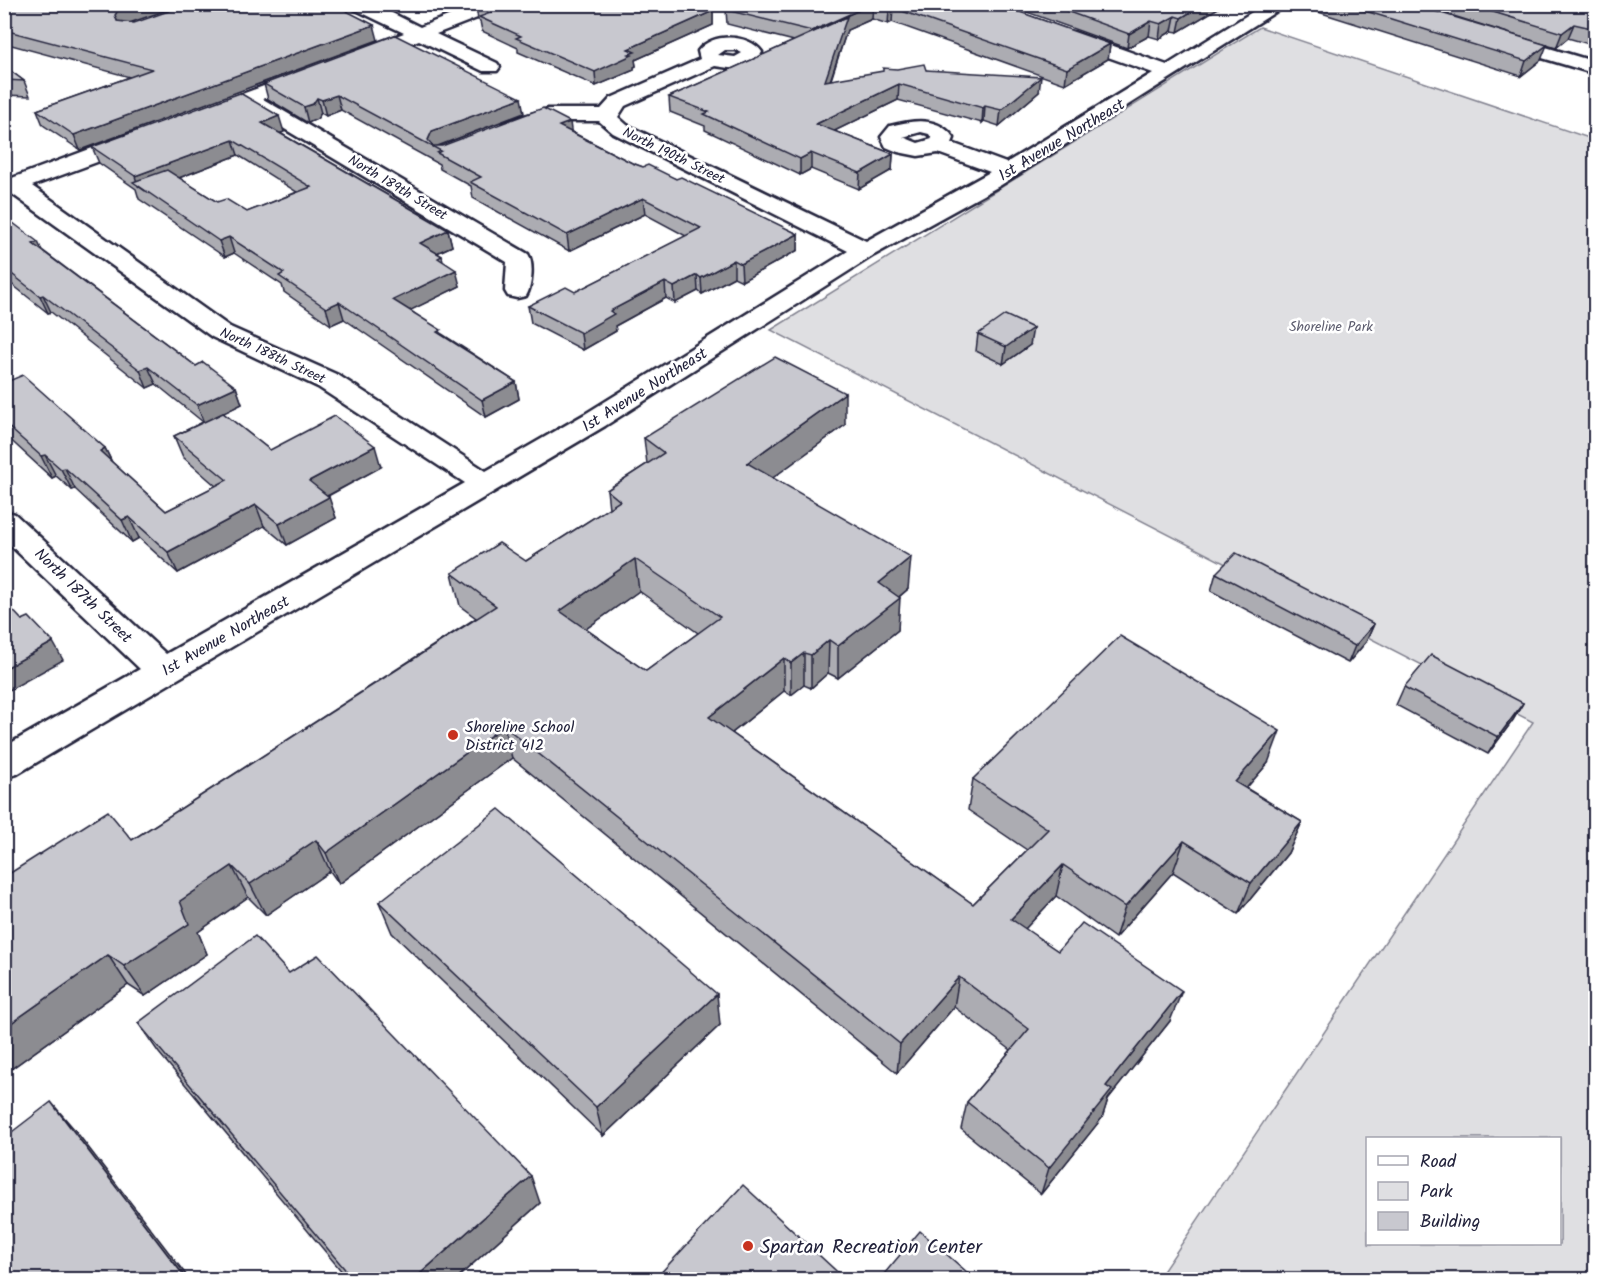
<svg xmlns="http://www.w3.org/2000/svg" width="1600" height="1284" viewBox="0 0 1600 1284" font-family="Kalam,sans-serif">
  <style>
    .green { fill: #dfdfe2; stroke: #80808e; stroke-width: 1.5; fill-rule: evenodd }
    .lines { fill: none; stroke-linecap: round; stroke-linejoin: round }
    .minor-casing { stroke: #22223b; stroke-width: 5 }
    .minor { fill: #fff; fill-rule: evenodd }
    .wall { fill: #acacb2; stroke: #22223b; stroke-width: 1.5; fill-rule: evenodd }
    .shaded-wall { fill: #8c8c91; stroke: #22223b; stroke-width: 1.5 }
    .building { fill: #c8c8cf; stroke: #22223b; stroke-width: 1.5; fill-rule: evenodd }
    .poi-dot { fill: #c8321e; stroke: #fff; stroke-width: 2 }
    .labels { text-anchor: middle; stroke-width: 5; stroke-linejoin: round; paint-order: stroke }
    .far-street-label { font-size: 14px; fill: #22223b; stroke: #fff }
    .far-park-label { font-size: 14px; fill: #5b5b6d; stroke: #fff }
    .street-label { font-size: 16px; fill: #22223b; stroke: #fff }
    .poi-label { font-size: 16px; fill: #22223b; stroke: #fff; text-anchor: start }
    .near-poi-label { font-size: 20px; fill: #22223b; stroke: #fff; text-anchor: start }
  </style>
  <rect width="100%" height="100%" fill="#fff"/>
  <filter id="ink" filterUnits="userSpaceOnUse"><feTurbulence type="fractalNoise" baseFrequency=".0167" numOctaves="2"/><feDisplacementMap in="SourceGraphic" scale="12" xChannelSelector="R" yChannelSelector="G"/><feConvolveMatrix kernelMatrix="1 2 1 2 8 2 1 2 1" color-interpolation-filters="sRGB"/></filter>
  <g filter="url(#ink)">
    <path class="green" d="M1260 27 1595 140V1279H1158L1533 722 771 330ZM1368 1138H1560V1244H1368Z"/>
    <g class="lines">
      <g class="minor-casing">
        <g id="minor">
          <polygon points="349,4 374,4 420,27 479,4 506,4 503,8 436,34 497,63 500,67 497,71 483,71 419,40 370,59 356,59 353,55 356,51 404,33 352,8"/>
          <path d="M1265 4H1288L1001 185 874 255 605 426 17 774 4 778V747L140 669 4 539V511L15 514 166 654 465 483 318 387 212 337 12 194 4 196V178H12L130 134 138 133 146 134 149 139 146 144 32 186 230 327 338 375 486 471 585 414 848 251 613 133 599 121H549L512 132 505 130 501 126 505 122 548 109H601L611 98 700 59 698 51C712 32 749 34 762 52L756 63 736 69 715 66 625 106 618 117 627 125 866 241 990 172 938 153 918 156 898 152 886 147 881 137 890 126C913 120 938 116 954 138L952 143 1006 163 1153 73 1060 40 1058 36 1060 32H1074L1167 65ZM725 50H736L742 53 735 57 718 55ZM921 132 929 134 932 139 918 143 903 137Z"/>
          <polygon points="1502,34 1596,62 1596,74 1495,44 1492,40 1495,36"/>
          <path d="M307 70 314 72 317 76 314 80 263 99 528 254C534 263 532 287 526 296L517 298 508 296 505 291 507 262 246 106 213 118 206 120 199 118 196 114 199 110Z"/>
        </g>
      </g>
      <use href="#minor" class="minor"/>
    </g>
    <g class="wall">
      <polygon points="4,4 184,4 131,22 378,40 80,150 43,125 37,110 130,77 4,43"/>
      <polygon points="444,4 471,4 456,10"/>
      <polygon points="735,4 997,4 1110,44 1108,59 1065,84 892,22 888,24 872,19 847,30 831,80 926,70 1039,92 999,126 984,121 982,123 898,100 834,131 893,154 892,170 859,189 811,169 800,175 705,130 705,126 670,112 669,97 794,41 727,24 726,10"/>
      <polygon points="1005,4 1225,4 1178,32 1172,31 1159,39 1149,36 1127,48"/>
      <polygon points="1316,4 1411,4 1541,60 1521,76 1315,11"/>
      <polygon points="1415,4 1596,4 1596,46 1568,38 1556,48"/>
      <polygon points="476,6 713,11 713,25 635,60 636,66 634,67 634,70 596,86 518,52 518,48 482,31 480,21 478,20"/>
      <polygon points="4,66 24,81 30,96 4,95"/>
      <polygon points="264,84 524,113 438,146 442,146 572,132 632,163 676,179 798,234 798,250 742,281 734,277 702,294 698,291 675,303 666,298 615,326 616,331 583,350 531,323 528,306 575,292 686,236 645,214 569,251 473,198 471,186 440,169 439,164 341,110 326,116 321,113 317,119 308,123 268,99"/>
      <polygon points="1596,89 1596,100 1592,99"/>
      <path d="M284 132 280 133 448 230 452 246 437 253 442 256 443 262 460 286 410 310 442 334 516 382 519 399 486 417 344 319 331 325 284 292 282 285 234 253 225 257 139 199 136 189 99 163 92 147ZM238 155 297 192 247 212 217 202 179 178Z"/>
      <polygon points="4,216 42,250 196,366 236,387 242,404 223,413 270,450 381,467 328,496 336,518 287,545 264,526 178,573 139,538 132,542 75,489 72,490 56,476 52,478 4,434 4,383 105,448 112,462 166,511 216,486 183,457 174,436 203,422 156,384 147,388 51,312 48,313 4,278"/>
      <polygon points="978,334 1030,345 1003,364 976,351"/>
      <path d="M845 425 772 478 908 589 899 597 898 630 838 678 828 673 811 688 804 685 791 695 784 691 732 733 973 904 1027 850 968 810 973 779 1268 763 1246 788 1302 822 1288 853 1238 914 1173 872 1115 938 1056 896 1025 929 1058 951 1170 1021 1108 1099 1102 1118 1041 1194 961 1129 967 1102 1011 1050 954 1007 897 1073 512 758 339 884 330 871 266 915 248 897 198 932 207 954 145 996 128 985 4 1074V877L132 840 476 618 460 606 452 573 526 561 609 508 607 490 647 464 644 438ZM639 591 698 633 646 671 586 629Z"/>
      <polygon points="1216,573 1374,624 1366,642 1348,663 1211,591"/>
      <polygon points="1404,687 1523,703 1513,720 1488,754 1396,705"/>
      <polygon points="379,902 720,1025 603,1136 392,933"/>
      <polygon points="289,973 540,1203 455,1280 349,1280 159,1053 138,1023"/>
    </g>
    <g class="shaded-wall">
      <polygon points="136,4 184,4 123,25 120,30 115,15 118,10"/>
      <polygon points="455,4 471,4 456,10"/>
      <polygon points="873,4 872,19 847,30 825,96 812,46 812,31"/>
      <polygon points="1204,4 1225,4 1178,32 1181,18"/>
      <polygon points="893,8 892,22 888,24 889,10"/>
      <polygon points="713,11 713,25 635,60 636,66 634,67 634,70 596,86 595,72 628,49"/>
      <polygon points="1175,16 1172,31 1159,39 1161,24"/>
      <polygon points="1151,21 1149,36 1127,48 1129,34"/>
      <polygon points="1574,24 1568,38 1556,48 1562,33"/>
      <polygon points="374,25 378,40 80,150 74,135"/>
      <polygon points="1110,44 1108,59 1065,84 1067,69"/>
      <polygon points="1547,45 1541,60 1521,76 1526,61"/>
      <polygon points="1041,77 1039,92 999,126 1001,110"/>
      <polygon points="899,84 898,100 816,140 816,124"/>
      <polygon points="337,95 341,110 326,116 322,100"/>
      <polygon points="317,98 321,113 317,119 308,123 304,107"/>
      <polygon points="521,98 524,113 435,147 429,145 428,140 432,131"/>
      <polygon points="985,106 984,121 982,123 983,108"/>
      <polygon points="279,116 284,132 267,138 262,123"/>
      <polygon points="570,122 572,137 559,126"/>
      <polygon points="233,140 238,155 145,191 138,186 135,176"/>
      <polygon points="811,153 811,169 800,175 800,159"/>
      <polygon points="893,154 892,170 859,189 860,173"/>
      <polygon points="643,198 645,214 569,251 567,235"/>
      <polygon points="448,230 452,246 423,259 420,243"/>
      <polygon points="798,234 798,250 742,281 741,264"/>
      <polygon points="229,237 234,253 225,257 219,241"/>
      <polygon points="38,242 46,259 33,244"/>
      <polygon points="734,260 734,277 702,294 701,278"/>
      <polygon points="456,270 460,286 397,317 393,300"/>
      <polygon points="697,275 698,291 675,303 674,287"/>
      <polygon points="665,282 666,298 615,326 616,331 583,350 581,333 610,311"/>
      <polygon points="43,295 51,312 48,313 40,296"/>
      <polygon points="339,302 344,319 331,325 326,308"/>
      <polygon points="1033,328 1030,345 1003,364 1006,347"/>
      <polygon points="148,367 156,384 147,388 140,370"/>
      <polygon points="516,382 519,399 486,417 482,400"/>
      <polygon points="236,387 242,404 204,423 197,405"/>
      <polygon points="845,393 845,425 748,496 747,463"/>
      <polygon points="375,446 381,467 316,502 309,481"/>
      <polygon points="105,448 115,469 100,451"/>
      <polygon points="45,455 56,476 52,478 41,456"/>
      <polygon points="65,468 75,489 72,490 61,469"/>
      <polygon points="329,497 336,518 287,545 279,524"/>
      <polygon points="256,505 264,526 178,573 168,552"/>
      <polygon points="129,517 139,538 132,542 122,520"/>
      <polygon points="911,557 908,589 877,615 879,583"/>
      <polygon points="635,559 639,591 566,643 560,611"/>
      <polygon points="900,598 898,630 838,678 838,646"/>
      <polygon points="1374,624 1366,642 1348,663 1355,646"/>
      <polygon points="829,640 828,673 811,688 811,655"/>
      <polygon points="53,642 63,660 4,693 4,669"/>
      <polygon points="804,653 804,685 791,695 791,663"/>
      <polygon points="784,658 784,691 712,749 709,717"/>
      <polygon points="1523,703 1513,720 1488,754 1498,737"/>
      <polygon points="504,726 512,758 339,884 326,853"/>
      <polygon points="1280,731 1268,763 1224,814 1235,782"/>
      <polygon points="1302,822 1288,853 1238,914 1251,883"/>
      <polygon points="316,840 330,871 266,915 250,884"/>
      <polygon points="1184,841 1173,872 1115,938 1125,907"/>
      <polygon points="1063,865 1056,896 1005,950 1011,919"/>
      <polygon points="232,866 248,897 198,932 207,954 145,996 124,966 180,901"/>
      <polygon points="108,955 128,985 4,1074 4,1028"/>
      <polygon points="959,977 954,1007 897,1073 900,1044"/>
      <polygon points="1182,991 1170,1021 1108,1099 1102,1118 1041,1194 1049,1168 1106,1086"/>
      <polygon points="717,994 720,1025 603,1136 596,1107"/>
      <polygon points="51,1102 75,1130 190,1280 187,1280"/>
      <polygon points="531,1176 540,1203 455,1280 413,1280"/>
    </g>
    <g class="building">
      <polygon points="8,4 136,4 118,10 115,15 117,21 134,23 189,4 333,4 374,25 74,135 37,110 152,69 4,30 4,14 7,14 10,9"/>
      <polygon points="480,4 700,4 713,11 628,49 635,52 629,54 632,55 595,72 516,38 521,36 479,17 491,13 476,6"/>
      <polygon points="735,4 872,4 812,31 726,10"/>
      <polygon points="873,4 997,4 1110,44 1067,69 902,11 893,8 889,10"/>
      <polygon points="1047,4 1204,4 1181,18 1175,16 1161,24 1151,21 1129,34"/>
      <polygon points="1343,4 1411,4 1547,45 1526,61"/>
      <polygon points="1467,4 1596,4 1596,29 1574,24 1562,33"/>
      <polygon points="847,17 825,81 883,71 883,68 897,69 924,64 926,70 1041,77 1001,110 985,106 983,108 899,84 816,124 893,154 860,173 811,153 800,159 704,114 709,112 669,97"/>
      <polygon points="395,35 521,98 432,131 428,140 433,146 442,146 543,108 570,122 559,126 632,163 643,167 648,165 676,179 681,177 798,234 741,264 734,260 701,278 697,275 674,287 665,282 610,311 614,314 581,333 528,306 566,287 575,292 701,228 643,198 567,235 470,182 481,177 437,153 441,151 337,95 322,100 317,98 313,104 304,107 264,84"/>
      <polygon points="4,66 24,81 4,80"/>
      <polygon points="240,93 279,116 262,123 448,230 420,243 442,256 438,258 456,270 393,300 441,330 437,332 516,382 482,400 339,302 326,308 279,276 284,273 229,237 219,241 133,182 167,170 217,202 226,199 247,212 311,187 233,140 135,176 92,147"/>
      <polygon points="4,216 38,242 33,244 196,366 203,362 236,387 197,405 148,367 140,370 43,295 40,296 4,268"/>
      <polygon points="1005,315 1033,328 1006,347 978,334"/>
      <path d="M775 357 845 393 747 463 911 557 879 583 900 598 838 646 829 640 811 655 804 653 791 663 784 658 709 717 973 904 1048 829 973 779 1120 636 1280 731 1235 782 1302 822 1251 883 1184 841 1125 907 1063 865 1011 919 1058 951 1082 923 1182 991 1106 1086 1112 1090 1049 1168 967 1102 1029 1029 959 977 900 1044 504 726 326 853 316 840 250 884 232 866 180 901 189 924 124 966 108 955 4 1028V877L108 811 132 840 496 606 452 573 499 543 526 561 620 501 607 490 664 453 644 438ZM635 559 720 617 646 671 560 611Z"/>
      <polygon points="23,375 105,448 100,451 166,511 227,480 174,436 223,413 270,450 335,416 375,446 309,481 329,497 279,524 256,505 168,552 129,517 122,520 65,468 61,469 45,455 41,456 4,423 4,383"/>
      <polygon points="1236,553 1374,624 1355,646 1216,573"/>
      <polygon points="4,601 22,620 29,617 53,642 4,669"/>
      <polygon points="1431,655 1523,703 1498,737 1404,687"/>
      <polygon points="499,809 717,994 596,1107 379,902"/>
      <polygon points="255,936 289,973 318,955 531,1176 413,1280 354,1280 138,1023"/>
      <polygon points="51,1102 187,1280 4,1280 4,1138"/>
      <polygon points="743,1185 846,1280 654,1280"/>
      <polygon points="920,1231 976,1280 879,1280"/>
    </g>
  </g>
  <g class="poi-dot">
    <circle cx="453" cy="735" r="6"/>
    <circle cx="748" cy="1246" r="6"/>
  </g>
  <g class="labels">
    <g class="far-street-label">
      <text transform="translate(674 155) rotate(26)" y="5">North 190th Street</text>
      <text transform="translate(398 187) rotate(31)" y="5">North 189th Street</text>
      <text transform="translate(273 355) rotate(25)" y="5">North 188th Street</text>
    </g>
    <g class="far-park-label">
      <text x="1331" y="331">Shoreline Park</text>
    </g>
    <g class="street-label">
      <text transform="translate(1061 139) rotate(-31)" y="6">1st Avenue Northeast</text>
      <text transform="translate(644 389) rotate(-32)" y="6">1st Avenue Northeast</text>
      <text transform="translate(84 595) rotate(44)" y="6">North 187th Street</text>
      <text transform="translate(225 635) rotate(-30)" y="6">1st Avenue Northeast</text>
    </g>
    <g class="poi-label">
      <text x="465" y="732">Shoreline School<tspan x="465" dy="18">District 412</tspan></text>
    </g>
    <g class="near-poi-label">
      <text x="760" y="1253">Spartan Recreation Center</text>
    </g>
  </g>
  <rect width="1600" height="1284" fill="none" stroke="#fff" stroke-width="24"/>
  <rect x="12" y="12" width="1576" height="1260" fill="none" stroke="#22223b" stroke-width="2" filter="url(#ink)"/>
  <rect x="1366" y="1137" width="195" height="108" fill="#ffffff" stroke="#a7a7b1" stroke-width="1.5"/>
  <rect x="1378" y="1156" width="30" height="9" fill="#ffffff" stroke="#a7a7b1" stroke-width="1.5"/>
  <text x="1420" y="1167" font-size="18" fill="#22223b">Road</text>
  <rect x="1378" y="1182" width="30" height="18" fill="#dfdfe2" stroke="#a7a7b1" stroke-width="1.5"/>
  <text x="1420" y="1197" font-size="18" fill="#22223b">Park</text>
  <rect x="1378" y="1212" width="30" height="18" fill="#c8c8cf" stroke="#a7a7b1" stroke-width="1.5"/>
  <text x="1420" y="1227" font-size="18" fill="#22223b">Building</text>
</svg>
